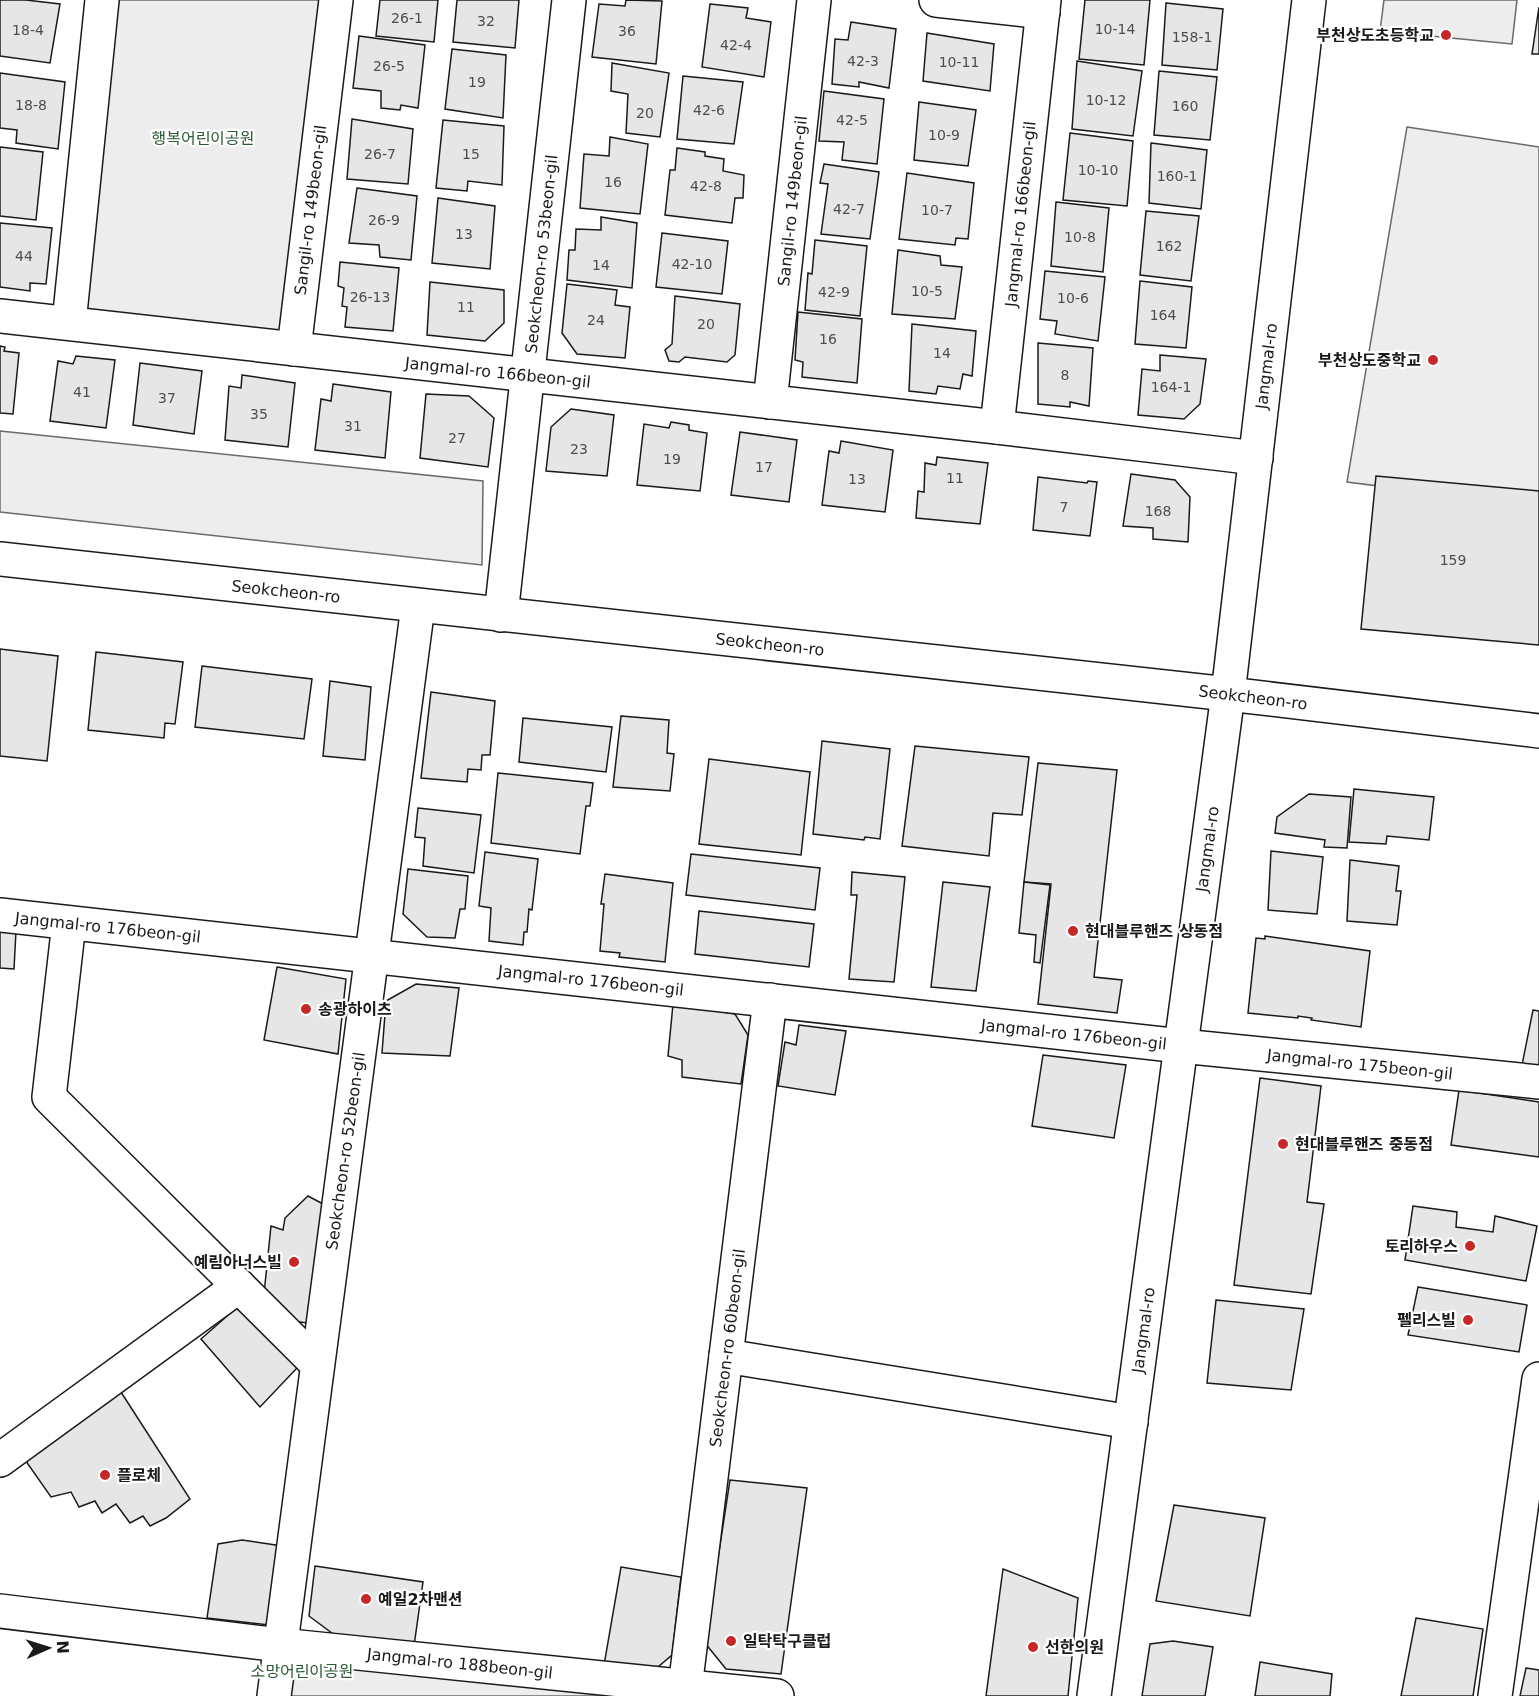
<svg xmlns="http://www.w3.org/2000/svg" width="1539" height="1696" viewBox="0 0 1539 1696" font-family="'DejaVu Sans','Noto Sans KR',sans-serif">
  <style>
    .built { fill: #ededed; stroke: #6a6a6a; stroke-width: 1.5 }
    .building { fill: #e6e6e6; stroke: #1a1a1a; stroke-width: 1.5 }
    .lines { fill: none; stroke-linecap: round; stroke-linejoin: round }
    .street-casing { stroke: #1a1a1a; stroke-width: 36 }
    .secondary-casing { stroke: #1a1a1a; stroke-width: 36 }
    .street { stroke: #fff; stroke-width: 33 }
    .secondary { stroke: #fff; stroke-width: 33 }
    .poi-dot { fill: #c62828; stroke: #fff; stroke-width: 2 }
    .labels { text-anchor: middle; stroke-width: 4.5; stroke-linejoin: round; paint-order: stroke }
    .number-label { font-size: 14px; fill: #4d4d4d }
    .poi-label { font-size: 16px; font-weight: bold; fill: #1a1a1a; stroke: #fff; text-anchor: start }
    .park-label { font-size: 16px; fill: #2b5a34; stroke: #fff }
    .street-label { font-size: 16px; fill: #1a1a1a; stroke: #fff }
  </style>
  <rect width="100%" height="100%" fill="#fff"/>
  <g class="built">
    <polygon points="102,0 336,0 294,349 69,323"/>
    <polygon points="1384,0 1517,0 1512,44 1380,31"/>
    <polygon points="1407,127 1539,147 1539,506 1347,482"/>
    <polygon points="0,431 483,481 482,565 0,512"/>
    <polygon points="280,1645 684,1696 274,1696"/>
  </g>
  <g class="building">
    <polygon points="0,0 26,0 60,4 50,63 0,56"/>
    <polygon points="380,0 438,0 434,42 376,36"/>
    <polygon points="457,0 519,0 515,48 453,42"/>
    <polygon points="626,0 662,1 656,64 592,57 599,4 625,6"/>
    <polygon points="1085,0 1150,0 1144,65 1079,59"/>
    <polygon points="1166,3 1223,9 1217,70 1162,65"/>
    <polygon points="710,4 748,8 746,18 771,22 764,77 702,67"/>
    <polygon points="1539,7 1539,54 1532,54"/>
    <polygon points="851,22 896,29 889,88 859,82 859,87 832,84 835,39 848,40"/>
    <polygon points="927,33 994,44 990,91 923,81"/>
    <polygon points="359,36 425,45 418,108 401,105 400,110 381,108 381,91 353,88"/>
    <polygon points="452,49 506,55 503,118 445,109"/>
    <polygon points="1077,61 1142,71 1133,136 1072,129"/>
    <polygon points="612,63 669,73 660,137 626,133 628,94 611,91"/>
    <polygon points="1159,71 1217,77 1210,140 1154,135"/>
    <polygon points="0,73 65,82 58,149 16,143 17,130 0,128"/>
    <polygon points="683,76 743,82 734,144 677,139"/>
    <polygon points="824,91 884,99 877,164 842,160 844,142 819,141"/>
    <polygon points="919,102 976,110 968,166 914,160"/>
    <polygon points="352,119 413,129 408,184 347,179"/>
    <polygon points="443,120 504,126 502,185 468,181 467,191 436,188"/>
    <polygon points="1070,133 1133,141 1127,206 1063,200"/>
    <polygon points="610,137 648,144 640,214 580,208 584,154 609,156"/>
    <polygon points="1151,143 1207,150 1201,209 1149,203"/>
    <polygon points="0,147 43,152 36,220 0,216"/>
    <polygon points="677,148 705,152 705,156 724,159 723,171 744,175 743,198 735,198 732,223 665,215 670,170 675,170"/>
    <polygon points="824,164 879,172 870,239 821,234 828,184 820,183"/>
    <polygon points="907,173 974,183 968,239 956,238 955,245 899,239"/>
    <polygon points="357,188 417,196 411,260 380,257 379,245 349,243"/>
    <polygon points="438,198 495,206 490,269 432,263"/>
    <polygon points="1056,202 1109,208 1103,272 1051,266"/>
    <polygon points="1146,211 1199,216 1191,281 1140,275"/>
    <polygon points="601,217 637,223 632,288 567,280 569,250 575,250 576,229 601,230"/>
    <polygon points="0,223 52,228 46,284 30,283 30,291 0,287"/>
    <polygon points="662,233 728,241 722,294 656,287"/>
    <polygon points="815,240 867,246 860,316 805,310 808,273 812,274"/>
    <polygon points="898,250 940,256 941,265 962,267 955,319 892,314"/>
    <polygon points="340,262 399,268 393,331 345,327 347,307 342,306 344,288 338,286"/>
    <polygon points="1045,271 1105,277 1098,341 1055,334 1057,321 1040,319"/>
    <polygon points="1140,281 1192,287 1186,348 1135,344"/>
    <polygon points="430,282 504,290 504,323 485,341 427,335"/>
    <polygon points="567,284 617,290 615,305 630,307 625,358 577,354 562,333"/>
    <polygon points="675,296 740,304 735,355 727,362 685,357 679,362 669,361 665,350 672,344"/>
    <polygon points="798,312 862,319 857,383 802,377 803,362 795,360"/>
    <polygon points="912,324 976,331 972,376 963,374 960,389 938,386 936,394 909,391"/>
    <polygon points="1038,343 1093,348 1089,406 1070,402 1070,407 1038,404"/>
    <polygon points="0,346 5,347 4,351 19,353 13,414 0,413"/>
    <polygon points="1160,355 1206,359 1200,404 1184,419 1138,415 1142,369 1160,371"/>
    <polygon points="76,356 115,360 106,428 50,421 58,361 73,364"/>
    <polygon points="140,363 202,371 194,434 133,425"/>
    <polygon points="242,375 295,383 288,447 225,440 229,386 241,388"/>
    <polygon points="333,384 391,392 385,458 315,450 321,399 331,401"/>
    <polygon points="426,394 469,396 494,418 488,467 420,458"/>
    <polygon points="571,409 614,415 607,476 546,471 551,427"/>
    <polygon points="671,422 689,425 689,430 707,433 700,491 637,485 644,424 669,428"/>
    <polygon points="740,432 797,440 789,502 731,495"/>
    <polygon points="841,441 893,450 885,512 822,505 829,451 839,453"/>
    <polygon points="937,457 988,463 980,524 916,518 918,491 924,492 925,463 936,465"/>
    <polygon points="1131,474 1175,480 1190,497 1188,542 1153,539 1153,528 1123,526"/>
    <polygon points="1376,476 1539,491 1539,645 1361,629"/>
    <polygon points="1038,477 1087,483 1088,481 1097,482 1090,536 1033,530"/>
    <polygon points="0,649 58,656 47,761 0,756"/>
    <polygon points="96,652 183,662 175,724 165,723 164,738 88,730"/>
    <polygon points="202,666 312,679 304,739 195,727"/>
    <polygon points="330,681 371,687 365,760 323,756"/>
    <polygon points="431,692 495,701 490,755 482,755 481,770 468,769 467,782 421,778"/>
    <polygon points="621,716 669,720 667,753 674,754 670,791 613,787"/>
    <polygon points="523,718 612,727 606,772 519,762"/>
    <polygon points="822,741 890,749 880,839 865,837 864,840 813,834"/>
    <polygon points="915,746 1029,757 1022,815 993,813 989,856 902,846"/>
    <polygon points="709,759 810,772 801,855 699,844"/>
    <polygon points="1038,763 1117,770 1094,977 1122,980 1117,1013 1038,1004 1051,884 1024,882"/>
    <polygon points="498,773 593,783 590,806 586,806 580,854 491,843"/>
    <polygon points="1354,789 1434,797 1429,840 1387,836 1386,844 1349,842"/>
    <polygon points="1309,794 1351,797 1347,848 1324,847 1325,840 1275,833 1277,817"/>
    <polygon points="418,808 481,815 474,873 423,866 425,838 415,837"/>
    <polygon points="1271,851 1323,857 1317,914 1268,910"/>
    <polygon points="485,852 538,859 532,910 529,909 527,932 524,932 523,945 489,941 491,908 479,906"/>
    <polygon points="691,854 820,868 815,910 686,895"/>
    <polygon points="1350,860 1399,866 1396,891 1401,891 1397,925 1347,921"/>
    <polygon points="408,869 468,876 465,909 460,909 455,938 427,937 403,914"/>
    <polygon points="852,872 905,877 894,982 849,979 857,895 851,895"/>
    <polygon points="605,874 673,883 665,962 619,957 620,953 600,951 604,904 601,904"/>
    <polygon points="943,882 990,887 976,991 931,987"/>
    <polygon points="1024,882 1050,885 1040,963 1034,962 1036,935 1019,933"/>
    <polygon points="699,911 814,924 809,967 695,954"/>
    <polygon points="0,929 16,931 14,969 0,968"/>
    <polygon points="1265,936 1370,951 1361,1027 1311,1020 1312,1018 1298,1016 1298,1018 1248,1013 1256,938 1265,939"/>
    <polygon points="277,967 346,979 338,1054 264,1040"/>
    <polygon points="416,984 459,988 450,1056 382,1053 386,1001"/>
    <polygon points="673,1004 735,1014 748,1035 741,1084 682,1077 682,1060 668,1056"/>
    <polygon points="1533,1010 1539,1011 1539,1067 1522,1065"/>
    <polygon points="799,1025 846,1031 835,1095 778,1086 785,1042 796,1045"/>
    <polygon points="1043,1055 1126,1065 1114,1138 1032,1126"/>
    <polygon points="1260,1078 1321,1086 1307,1202 1324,1204 1311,1294 1234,1285"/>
    <polygon points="1459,1090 1539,1102 1539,1157 1451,1145"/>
    <polygon points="308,1196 325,1205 314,1324 286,1320 264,1294 271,1226 283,1230 285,1218"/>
    <polygon points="1413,1206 1457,1212 1456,1227 1493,1232 1495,1216 1537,1226 1526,1281 1405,1260"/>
    <polygon points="1418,1287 1527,1305 1519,1352 1408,1335"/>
    <polygon points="1216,1300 1304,1309 1291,1390 1207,1383"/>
    <polygon points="243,1302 297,1368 260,1407 201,1339"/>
    <polygon points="119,1389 190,1499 166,1518 150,1526 143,1516 130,1523 116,1504 102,1513 95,1501 79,1507 71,1492 51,1497 23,1457"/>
    <polygon points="730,1480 807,1488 781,1674 726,1669 705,1643"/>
    <polygon points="1174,1505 1265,1518 1250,1616 1156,1601"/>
    <polygon points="242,1540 282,1546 269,1625 207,1618 218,1544"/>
    <polygon points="315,1566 423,1582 414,1646 340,1639 309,1616"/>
    <polygon points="621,1567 681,1577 672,1655 652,1672 604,1665"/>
    <polygon points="1003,1569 1078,1598 1068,1696 986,1696"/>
    <polygon points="1416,1618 1483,1629 1473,1696 1401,1696"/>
    <polygon points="1173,1641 1213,1647 1205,1696 1142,1696 1150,1644"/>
    <polygon points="1260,1662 1332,1674 1330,1696 1255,1696"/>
    <polygon points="1526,1668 1539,1670 1539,1696 1520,1696"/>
  </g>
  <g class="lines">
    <g class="street-casing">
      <g id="street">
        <polyline points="936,0 1043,12"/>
        <polyline points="0,316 997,427 1256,458"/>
        <polyline points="69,323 102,0"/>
        <polyline points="294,349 336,0"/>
        <polyline points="770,402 814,0"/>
        <polyline points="997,427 1044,0"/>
        <polyline points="501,615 569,0"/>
        <polyline points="0,915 1181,1046 1539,1082"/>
        <polyline points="69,923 49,1097 317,1364"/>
        <polyline points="726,1356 1131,1422"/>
        <polyline points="0,1460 239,1286"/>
        <polyline points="0,1611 280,1645 777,1696"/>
        <polyline points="274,1696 418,606"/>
        <polyline points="684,1696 770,1000"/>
        <polyline points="1495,1696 1539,1379"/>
      </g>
    </g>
    <g class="secondary-casing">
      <g id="secondary">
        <polyline points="0,559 1228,694 1539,731"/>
        <polyline points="1094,1696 1228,694 1309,0"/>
      </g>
    </g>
    <use href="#street" class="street"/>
    <use href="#secondary" class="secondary"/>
  </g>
  <g class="poi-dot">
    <circle cx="1446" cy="35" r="6"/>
    <circle cx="1433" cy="360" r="6"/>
    <circle cx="1073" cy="931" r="6"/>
    <circle cx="306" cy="1009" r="6"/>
    <circle cx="1283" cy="1144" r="6"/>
    <circle cx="1470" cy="1246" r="6"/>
    <circle cx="294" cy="1262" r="6"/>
    <circle cx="1468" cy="1320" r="6"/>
    <circle cx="105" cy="1475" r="6"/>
    <circle cx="366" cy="1599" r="6"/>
    <circle cx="731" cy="1641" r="6"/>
    <circle cx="1033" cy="1647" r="6"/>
  </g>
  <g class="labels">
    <g class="number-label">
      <text x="407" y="23">26-1</text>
      <text x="486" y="26">32</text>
      <text x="1115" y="34">10-14</text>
      <text x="28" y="35">18-4</text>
      <text x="627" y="36">36</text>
      <text x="1192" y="42">158-1</text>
      <text x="736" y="50">42-4</text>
      <text x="863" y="66">42-3</text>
      <text x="959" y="67">10-11</text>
      <text x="389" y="71">26-5</text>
      <text x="477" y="87">19</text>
      <text x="1106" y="105">10-12</text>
      <text x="31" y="110">18-8</text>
      <text x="1185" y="111">160</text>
      <text x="709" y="115">42-6</text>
      <text x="645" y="118">20</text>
      <text x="852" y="125">42-5</text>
      <text x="944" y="140">10-9</text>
      <text x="380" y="159">26-7</text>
      <text x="471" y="159">15</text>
      <text x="1098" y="175">10-10</text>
      <text x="1177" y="181">160-1</text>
      <text x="613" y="187">16</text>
      <text x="706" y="191">42-8</text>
      <text x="849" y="214">42-7</text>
      <text x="937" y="215">10-7</text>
      <text x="384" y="225">26-9</text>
      <text x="464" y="239">13</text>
      <text x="1080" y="242">10-8</text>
      <text x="1169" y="251">162</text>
      <text x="24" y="261">44</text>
      <text x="692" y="269">42-10</text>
      <text x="601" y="270">14</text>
      <text x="927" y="296">10-5</text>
      <text x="834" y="297">42-9</text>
      <text x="370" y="302">26-13</text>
      <text x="1073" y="303">10-6</text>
      <text x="466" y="312">11</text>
      <text x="1163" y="320">164</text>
      <text x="596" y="325">24</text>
      <text x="706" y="329">20</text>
      <text x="828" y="344">16</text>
      <text x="942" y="358">14</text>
      <text x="1065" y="380">8</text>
      <text x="1171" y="392">164-1</text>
      <text x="82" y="397">41</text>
      <text x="167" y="403">37</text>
      <text x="259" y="419">35</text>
      <text x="353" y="431">31</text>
      <text x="457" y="443">27</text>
      <text x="579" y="454">23</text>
      <text x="672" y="464">19</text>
      <text x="764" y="472">17</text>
      <text x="955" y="483">11</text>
      <text x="857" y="484">13</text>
      <text x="1064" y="512">7</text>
      <text x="1158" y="516">168</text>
      <text x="1453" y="565">159</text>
    </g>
    <g class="poi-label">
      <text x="1434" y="41" text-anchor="end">부천상도초등학교</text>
      <text x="1421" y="366" text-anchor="end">부천상도중학교</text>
      <text x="1085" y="937">현대블루핸즈 상동점</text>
      <text x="318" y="1015">송광하이츠</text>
      <text x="1295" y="1150">현대블루핸즈 중동점</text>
      <text x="1458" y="1252" text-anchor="end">토리하우스</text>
      <text x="282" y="1268" text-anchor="end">예림아너스빌</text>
      <text x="1456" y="1326" text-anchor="end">펠리스빌</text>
      <text x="117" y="1481">플로체</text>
      <text x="378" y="1605">예일2차맨션</text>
      <text x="743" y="1647">일탁탁구클럽</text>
      <text x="1045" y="1653">선한의원</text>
    </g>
    <g class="park-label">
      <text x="203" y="144">행복어린이공원</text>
      <text x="302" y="1677">소망어린이공원</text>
    </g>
    <g class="street-label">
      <text transform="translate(792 201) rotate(-84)" y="6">Sangil-ro 149beon-gil</text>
      <text transform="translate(310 210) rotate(-83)" y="6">Sangil-ro 149beon-gil</text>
      <text transform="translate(1020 214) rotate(-84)" y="6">Jangmal-ro 166beon-gil</text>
      <text transform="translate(541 254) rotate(-84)" y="6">Seokcheon-ro 53beon-gil</text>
      <text transform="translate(1266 366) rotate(-83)" y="6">Jangmal-ro</text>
      <text transform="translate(498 372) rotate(6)" y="6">Jangmal-ro 166beon-gil</text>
      <text transform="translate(286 591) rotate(6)" y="6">Seokcheon-ro</text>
      <text transform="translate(770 644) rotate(6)" y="6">Seokcheon-ro</text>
      <text transform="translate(1253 697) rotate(7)" y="6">Seokcheon-ro</text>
      <text transform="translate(1207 849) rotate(-82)" y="6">Jangmal-ro</text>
      <text transform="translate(108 927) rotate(6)" y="6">Jangmal-ro 176beon-gil</text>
      <text transform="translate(591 980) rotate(6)" y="6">Jangmal-ro 176beon-gil</text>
      <text transform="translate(1074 1034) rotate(6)" y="6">Jangmal-ro 176beon-gil</text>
      <text transform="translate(1360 1064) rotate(6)" y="6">Jangmal-ro 175beon-gil</text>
      <text transform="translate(345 1151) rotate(-82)" y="6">Seokcheon-ro 52beon-gil</text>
      <text transform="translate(1143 1330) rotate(-82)" y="6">Jangmal-ro</text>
      <text transform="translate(727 1348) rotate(-83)" y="6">Seokcheon-ro 60beon-gil</text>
      <text transform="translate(460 1663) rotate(6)" y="6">Jangmal-ro 188beon-gil</text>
    </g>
  </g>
  <g transform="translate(48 1648) rotate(87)" stroke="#ffffff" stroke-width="4.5" paint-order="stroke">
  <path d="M0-4.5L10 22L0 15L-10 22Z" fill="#1a1a1a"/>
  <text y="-9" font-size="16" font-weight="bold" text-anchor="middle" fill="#1a1a1a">N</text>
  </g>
</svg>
